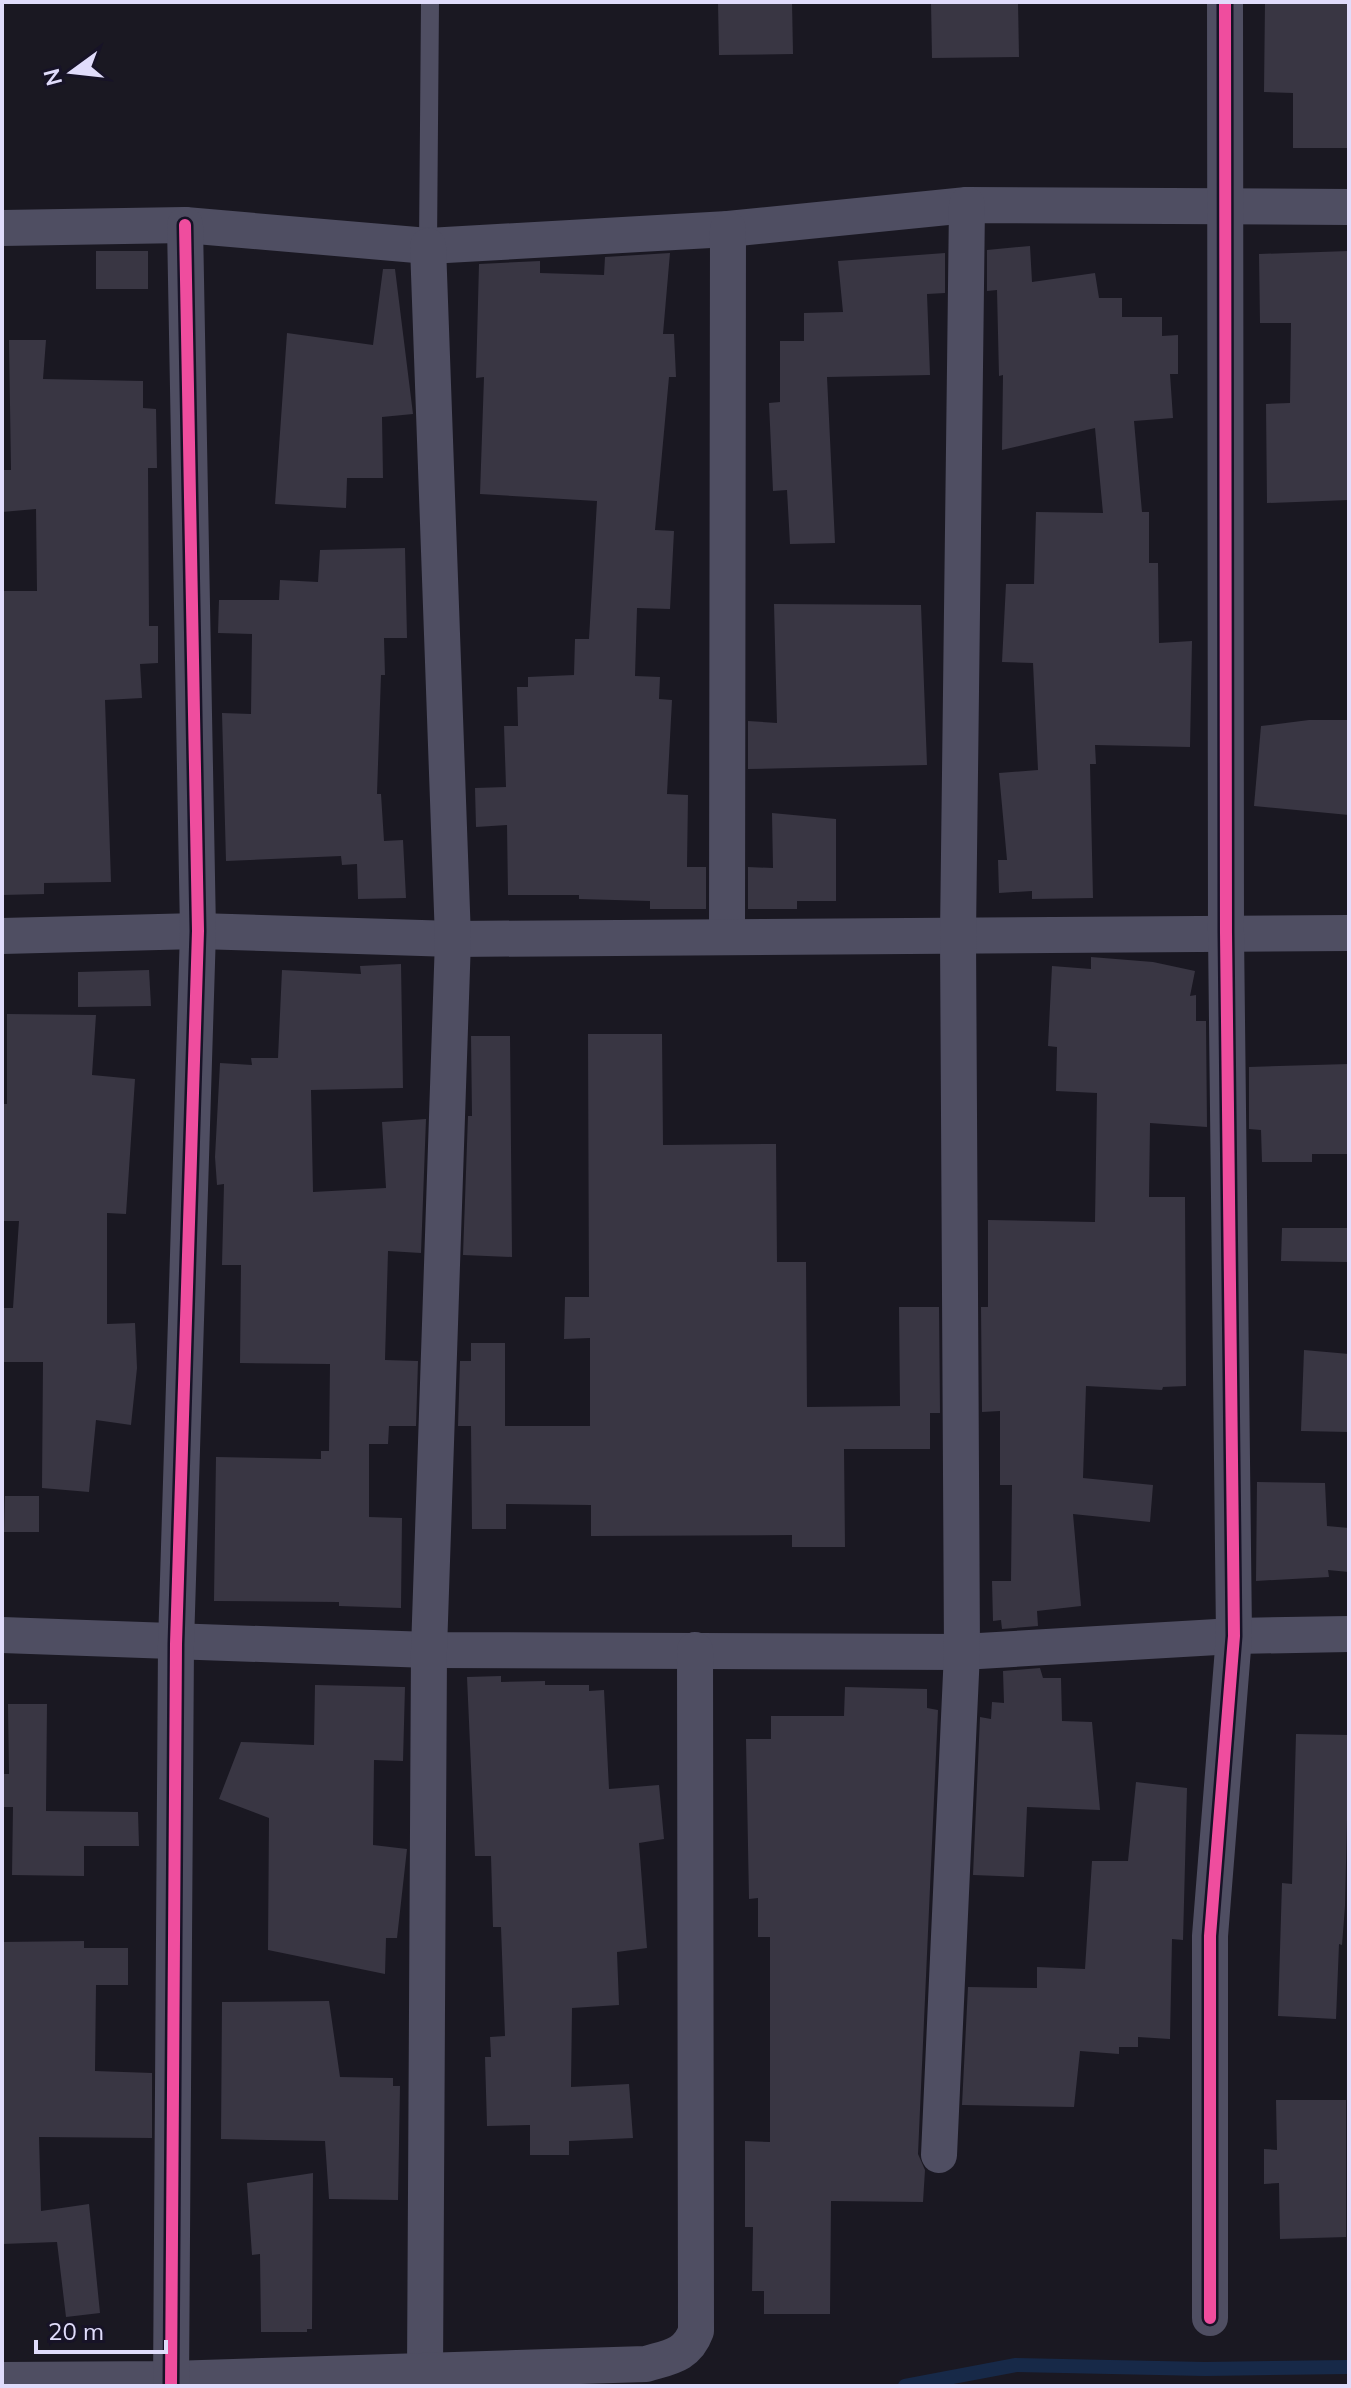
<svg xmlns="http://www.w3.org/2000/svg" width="1351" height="2388" viewBox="0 0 1351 2388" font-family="Mulish,sans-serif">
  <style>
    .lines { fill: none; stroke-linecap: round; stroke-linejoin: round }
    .stream { stroke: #172948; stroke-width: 14 }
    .building { fill: #393643 }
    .service { stroke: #4f4e62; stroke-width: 18 }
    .minor { stroke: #4f4e62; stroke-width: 36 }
    .cycleway-casing { stroke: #171327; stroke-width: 17 }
    .cycleway { stroke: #ef4d9e; stroke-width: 12 }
  </style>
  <rect width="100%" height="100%" fill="#1a1822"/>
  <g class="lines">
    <polyline class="stream" points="905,2386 1016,2365 1205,2369 1349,2367"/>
  </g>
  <g class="building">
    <polygon points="718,2 792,2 793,54 719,55"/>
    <polygon points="931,2 1018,2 1019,57 932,58"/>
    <polygon points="1265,2 1349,2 1349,148 1293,148 1293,93 1264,92"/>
    <polygon points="1030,246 1032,282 1095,273 1099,298 1122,298 1122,317 1162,317 1162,336 1178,335 1178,374 1170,374 1173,418 1134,421 1142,512 1149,512 1149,563 1158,563 1159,643 1192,641 1190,747 1095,745 1096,764 1090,764 1093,898 1032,899 1032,891 999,893 998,860 1007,860 999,773 1038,770 1033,663 1002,662 1006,584 1034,584 1036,512 1103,513 1095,428 1002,450 1003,375 999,376 997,290 987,291 987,250"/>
    <rect x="96" y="251" width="52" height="38"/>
    <polygon points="1349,251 1349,500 1267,503 1266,404 1290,403 1291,323 1260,323 1259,254"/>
    <polygon points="670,253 663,334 674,334 676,377 669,377 655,530 674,531 670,609 637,608 635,676 660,677 659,699 672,700 667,794 688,795 687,867 706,867 706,909 650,909 650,901 579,899 579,895 508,895 507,825 476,827 475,788 506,787 504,726 518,726 517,687 528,687 528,677 574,675 575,639 589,639 597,501 480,494 484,377 476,378 479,264 540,261 540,273 604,275 605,257"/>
    <polygon points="945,253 945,293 927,294 930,375 827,377 835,543 790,544 787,490 773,491 769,403 780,402 780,341 804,341 804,313 843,312 838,261"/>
    <polygon points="383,269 395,269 413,414 382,417 383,478 347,478 346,508 275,504 287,333 373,345"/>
    <polygon points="9,340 46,340 43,379 143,381 143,408 156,409 157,468 148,468 149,626 158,626 158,663 140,664 142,698 105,700 111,882 44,883 44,894 2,895 2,591 37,591 36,509 2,512 2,470 11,470"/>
    <polygon points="405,548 407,638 384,638 385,675 381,675 377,794 381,794 384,841 403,840 406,898 358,899 357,864 342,865 341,856 226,861 222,713 251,714 252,634 218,633 219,600 279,600 280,580 318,582 320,550"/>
    <polygon points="774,604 921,605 927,765 748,769 748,721 777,723"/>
    <polygon points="1309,720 1349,720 1349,815 1254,806 1261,726"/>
    <polygon points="772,813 836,819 836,901 797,901 797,909 748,909 748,867 773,868"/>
    <polygon points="1091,957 1153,962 1195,971 1190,996 1196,995 1196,1021 1206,1021 1207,1127 1150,1123 1149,1197 1185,1197 1186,1386 1163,1387 1162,1390 1086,1386 1083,1478 1153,1485 1150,1522 1073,1514 1081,1606 1037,1611 1038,1626 1002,1629 1001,1620 993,1621 992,1581 1011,1581 1012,1485 1000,1485 1000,1411 982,1412 981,1307 988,1307 988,1220 1095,1222 1097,1093 1056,1091 1057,1047 1048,1046 1052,966 1091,969"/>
    <polygon points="401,964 403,1088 311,1090 313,1192 386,1188 382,1122 426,1119 421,1253 388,1251 385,1360 418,1361 416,1426 389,1426 388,1444 369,1444 369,1517 402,1518 401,1608 339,1606 339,1602 214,1601 216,1457 321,1459 321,1451 329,1451 330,1364 240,1363 241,1265 222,1265 224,1184 217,1185 215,1157 220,1063 252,1065 251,1058 278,1058 282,970 361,974 360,966"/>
    <polygon points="149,970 151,1006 78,1007 78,972"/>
    <polygon points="7,1014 96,1015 92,1075 135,1079 126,1214 107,1213 107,1324 135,1323 137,1368 131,1425 96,1420 89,1492 42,1488 43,1362 2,1362 2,1308 13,1308 19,1221 2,1221 2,1104 7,1104"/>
    <polygon points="588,1034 662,1034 663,1145 776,1144 777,1262 806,1262 807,1407 900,1406 899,1307 939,1307 940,1413 930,1413 930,1449 844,1449 845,1547 792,1547 792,1535 591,1536 591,1505 506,1504 506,1529 472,1529 471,1426 458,1426 460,1361 471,1361 471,1343 505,1343 505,1426 590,1426 590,1338 564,1339 565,1297 589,1297"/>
    <polygon points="471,1036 510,1036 512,1257 463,1255 468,1116 472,1116"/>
    <polygon points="1349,1064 1349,1154 1312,1154 1312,1162 1262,1162 1261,1130 1249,1129 1249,1067"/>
    <polygon points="1282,1228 1347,1228 1347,1262 1281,1261"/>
    <polygon points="1304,1350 1349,1354 1349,1432 1301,1431"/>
    <polygon points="1257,1482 1325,1483 1327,1526 1349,1528 1349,1572 1328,1570 1329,1577 1256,1581"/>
    <polygon points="5,1496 39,1496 39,1532 4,1532"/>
    <polygon points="1040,1668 1043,1678 1061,1678 1062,1721 1092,1722 1100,1810 1027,1807 1024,1877 973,1875 980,1717 991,1719 992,1702 1004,1703 1003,1671"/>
    <polygon points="501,1676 501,1682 545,1681 545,1685 589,1685 589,1691 604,1690 609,1789 659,1785 664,1839 639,1843 647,1948 617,1952 619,2005 572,2008 571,2087 629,2084 633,2138 569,2141 569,2155 530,2155 530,2125 487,2126 485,2057 491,2057 490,2037 505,2036 501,1927 493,1927 491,1856 475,1856 467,1677"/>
    <polygon points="315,1685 405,1687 403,1761 374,1760 373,1845 407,1849 397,1938 386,1938 385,1974 268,1950 269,1818 219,1799 241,1742 314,1745"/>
    <polygon points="845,1687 927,1689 927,1708 938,1710 918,2154 925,2170 923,2202 831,2201 830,2314 764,2314 764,2291 752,2291 753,2227 745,2227 745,2141 770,2142 770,1937 758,1937 758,1898 749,1899 746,1739 771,1739 771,1716 844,1716"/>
    <polygon points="8,1704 47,1704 46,1811 138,1812 139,1846 84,1846 84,1876 12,1875 13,1807 2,1807 2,1774 9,1774"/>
    <polygon points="1296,1734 1349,1735 1345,1906 1342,1945 1339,1944 1336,2019 1278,2016 1282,1883 1292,1884"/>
    <polygon points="1136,1782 1187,1788 1183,1940 1172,1939 1170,2039 1138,2037 1138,2047 1119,2047 1119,2054 1080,2051 1074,2107 962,2105 968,1987 1037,1988 1037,1967 1085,1969 1092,1861 1128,1861"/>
    <polygon points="84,1941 84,1948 128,1948 128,1985 96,1985 95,2071 152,2073 152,2138 39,2137 41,2211 89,2204 100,2313 66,2317 57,2242 2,2244 2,1942"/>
    <polygon points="329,2001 340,2077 393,2078 393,2086 400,2086 398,2200 329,2199 325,2141 221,2139 222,2002"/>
    <polygon points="1276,2100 1346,2100 1346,2237 1280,2239 1279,2183 1264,2184 1264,2149 1277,2150"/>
    <polygon points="313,2173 312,2329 307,2329 307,2332 261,2332 260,2254 252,2255 247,2183"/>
  </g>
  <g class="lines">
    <polyline class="service" points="428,246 430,2"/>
    <g class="minor">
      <polyline points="2,228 185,225 428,246 728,229 967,205 1349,207"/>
      <polyline points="727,935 728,229"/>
      <polyline points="2,936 198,931 453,939 1349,933"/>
      <polyline points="2,1635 429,1650 962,1652 1234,1636 1349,1634"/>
      <polyline points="939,2155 962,1652 958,935 967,205"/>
      <polyline points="1210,2318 1210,1936 1234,1636 1226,933 1225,2"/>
      <polyline points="425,2373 429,1650 453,939 428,246"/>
      <path d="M2 2380 171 2379 646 2364C669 2357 687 2356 696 2331L695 1650"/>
      <polyline points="171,2386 176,1644 198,931 185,225"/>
    </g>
    <g class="cycleway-casing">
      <g id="cycleway">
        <polyline points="1210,2318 1210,1936 1234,1636 1226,933 1225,2"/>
        <polyline points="171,2386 176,1644 198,931 185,225"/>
      </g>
    </g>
    <use href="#cycleway" class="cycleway"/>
  </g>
  <rect width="1351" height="2388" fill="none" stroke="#e0dcfb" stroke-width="8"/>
  <g transform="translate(72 72) rotate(255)" stroke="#171327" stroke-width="6" paint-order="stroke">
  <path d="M0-6L14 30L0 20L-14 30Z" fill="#e0dcfb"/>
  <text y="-12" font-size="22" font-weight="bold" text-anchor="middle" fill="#e0dcfb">N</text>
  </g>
  <path d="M36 2340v12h130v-12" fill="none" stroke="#e0dcfb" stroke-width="4"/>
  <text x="48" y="2340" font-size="24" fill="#e0dcfb" stroke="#171327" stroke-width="6" paint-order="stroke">20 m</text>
</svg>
